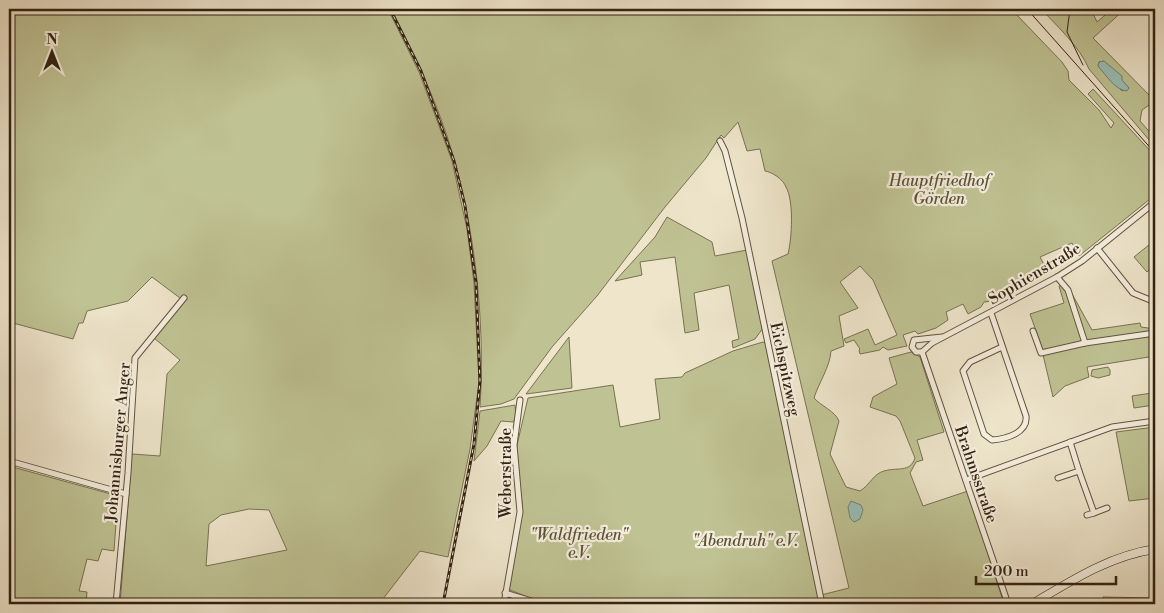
<svg xmlns="http://www.w3.org/2000/svg" width="1164" height="613" viewBox="0 0 1164 613" font-family="'Libre Bodoni',serif">
  <style>
    .green { fill: #bfc293; stroke: #797252; fill-rule: evenodd }
    .water { fill: #99bfb8; stroke: #708075 }
    .lines { fill: none; stroke-linecap: round; stroke-linejoin: round }
    .street-casing { stroke: #62533f; stroke-width: 7 }
    .secondary-casing { stroke: #332210; stroke-width: 9 }
    .street { stroke: #f4eedd; stroke-width: 5 }
    .secondary { stroke: #f4eedd; stroke-width: 8 }
    .tram { stroke: #332210; stroke-width: 1 }
    .rail-casing { stroke: #332210; stroke-width: 3 }
    .rail { stroke: #f4eedd; stroke-width: 1; stroke-dasharray: 4; stroke-linecap: butt }
    .labels { text-anchor: middle; stroke-width: 4.5; stroke-linejoin: round; paint-order: stroke }
    .park-label { font-size: 16px; font-style: italic; fill: #5d5237; stroke: #f4eedd }
    .street-label { font-size: 16px; fill: #332210; stroke: #f4eedd }
  </style>
  <rect width="100%" height="100%" fill="#eee5cb"/>
  <filter id="stains"><feTurbulence type="fractalNoise" baseFrequency=".004" numOctaves="4"/><feColorMatrix values="0 0 0 0 .2 0 0 0 0 .09 0 0 0 0 .02 0 0 0 .5 -.17"/></filter>
  <radialGradient id="worn" r=".72"><stop offset=".6" stop-color="#630" stop-opacity="0"/><stop offset="1" stop-color="#630" stop-opacity=".3"/></radialGradient>
  <g class="green">
    <path d="M9 9H388L419 72 452 161 467 229 474 283 479 382 470 449 448 557 420 551 379 604H120L132 454 160 456 167 374 180 360 154 338 184 301 152 277 128 301 87 311 83 323H79L73 339 9 322ZM249 509 269 510 287 550 206 566 209 524 221 515Z"/>
    <path d="M391 9H1013L1014 12 1062 62 1068 71 1069 80 1099 110 1111 128 1114 123 1088 94 1093 89 1155 156V195L1079 256 1072 243 1040 257 1048 272 993 301 984 302 981 307 968 314 963 304 946 312 948 320 936 328 918 334 915 331 903 335 907 346 888 350 883 347 880 350 860 354 859 350 860 349 854 340 846 343 844 339 868 329 875 345 897 335 873 280 860 266 840 282 858 308 839 316 844 346 831 351C830 367 819 382 814 398 821 406 835 411 839 421L830 454 846 487 860 491C870 485 873 474 884 471 897 467 910 473 915 458L900 421 896 416 870 407 873 397 897 384 889 358 911 352 920 357 944 432 917 440 923 460 916 462 910 473 923 506 968 491 1004 604H823L821 595 849 588 772 261 788 254C792 238 794 201 786 187 783 179 772 172 765 171L760 149 747 151 738 122 724 138 721 135 706 158 665 207 597 296 552 347 514 399 501 404 480 407C486 316 473 205 441 119 427 81 409 45 391 9Z"/>
    <path d="M1041 9H1091L1097 22 1112 9H1125L1093 38 1155 101 1142 110 1140 121 1155 138V147L1089 69C1079 46 1058 27 1041 9ZM1104 61 1129 88 1122 91 1098 66 1099 62Z"/>
    <polygon points="667,217 712,242 715,256 747,250 763,328 755,339 733,348 732,341 739,339 729,285 694,293 699,330 685,333 675,257 640,262 642,275 615,281 655,237"/>
    <polygon points="1155,240 1155,265 1147,272 1134,257"/>
    <polygon points="1066,283 1092,330 1140,323 1141,327 1155,329 1155,356 1087,367 1089,377 1065,386 1053,397 1040,342 1030,314 1064,303 1059,286"/>
    <polygon points="569,337 572,388 526,394"/>
    <polygon points="763,342 766,344 820,604 546,604 510,590 509,586 522,514 522,502 515,465 517,445 528,398 613,385 620,427 660,419 655,379 682,377 685,373 733,351"/>
    <polygon points="1108,367 1110,370 1110,375 1098,378 1091,376 1092,370"/>
    <polygon points="1152,393 1154,405 1134,408 1132,396"/>
    <polygon points="515,405 516,417 513,422 501,421 487,446 474,461 480,411"/>
    <polygon points="1155,427 1155,498 1129,501 1116,432"/>
    <polygon points="9,466 118,496 114,551 102,549 98,561 87,559 79,591 87,592 86,604 9,604"/>
    <polygon points="1103,597 1155,598 1155,604 1103,604"/>
  </g>
  <g class="water">
    <path d="M1104 61 1122 76V80L1129 88 1127 91C1115 90 1106 75 1098 66L1099 62Z"/>
    <polygon points="851,501 861,505 863,510 860,519 854,522 850,518 848,507"/>
  </g>
  <g class="lines">
    <g class="street-casing">
      <g id="street">
        <polyline points="720,141 725,151 742,218 822,604"/>
        <polyline points="1097,248 1133,293 1155,302"/>
        <polyline points="1057,277 1068,290 1085,343 1155,333"/>
        <path d="M991 313 1026 416C1028 433 1006 439 992 440L984 434 963 371 970 362 1002 347"/>
        <polyline points="1033,331 1041,353 1085,343"/>
        <polyline points="922,352 932,343 1057,277 1082,261 1155,202"/>
        <polyline points="922,352 1008,604"/>
        <polyline points="922,352 916,352 912,347 914,340 942,337"/>
        <polyline points="9,461 126,494"/>
        <polyline points="1079,471 1094,513 1087,515"/>
        <polyline points="1058,478 1079,471 1070,442"/>
        <polyline points="966,480 1112,427 1155,421"/>
        <polyline points="1094,513 1107,508"/>
        <polyline points="505,593 541,604"/>
        <polyline points="116,604 128,473 135,358 184,298"/>
        <polyline points="504,604 520,512 514,445 520,400"/>
      </g>
    </g>
    <g class="secondary-casing">
      <path id="secondary" d="M1032 604C1071 581 1109 556 1155 549"/>
    </g>
    <use href="#street" class="street"/>
    <use href="#secondary" class="secondary"/>
    <g class="tram">
      <polyline points="1027,9 1155,153"/>
      <polyline points="1070,9 1067,32 1083,65"/>
    </g>
    <g class="rail-casing">
      <polyline id="rail" points="390,9 421,71 454,161 465,206 476,283 480,381 474,444 443,604"/>
    </g>
    <use href="#rail" class="rail"/>
  </g>
  <g class="labels">
    <g class="park-label">
      <text x="939" y="186">Hauptfriedhof<tspan x="939" dy="18">Görden</tspan></text>
      <text x="579" y="540">"Waldfrieden"<tspan x="579" dy="18">e.V.</tspan></text>
      <text x="745" y="546">"Abendruh" e.V.</text>
    </g>
    <g class="street-label">
      <text transform="translate(1034 273) rotate(-31)" y="6">Sophienstraße</text>
      <text transform="translate(786 369) rotate(78)" y="6">Eichspitzweg</text>
      <text transform="translate(117 442) rotate(-85)" y="6">Johannisburger Anger</text>
      <text transform="translate(505 473) rotate(-90)" y="6">Weberstraße</text>
      <text transform="translate(977 474) rotate(71)" y="6">Brahmsstraße</text>
    </g>
  </g>
  <rect width="1164" height="613" fill="none" stroke="#eee5cb" stroke-width="30"/>
  <rect x="10" y="10" width="1144" height="593" fill="none" stroke="#332210" stroke-width="2.5"/>
  <rect x="15" y="15" width="1134" height="583" fill="none" stroke="#332210"/>
  <g transform="translate(52 52)" stroke="#f4eedd" stroke-width="4" paint-order="stroke">
  <path d="M0-4L9 19L0 12L-9 19Z" fill="#332210"/>
  <text y="-8" font-size="14" font-weight="bold" text-anchor="middle" fill="#332210">N</text>
  </g>
  <path d="M976 576v8h140v-8" fill="none" stroke="#332210" stroke-width="2.5"/>
  <text x="984" y="576" font-size="15" fill="#332210" stroke="#f4eedd" stroke-width="4" paint-order="stroke">200 m</text>
  <rect width="100%" height="100%" filter="url(#stains)"/>
  <rect width="100%" height="100%" fill="url(#worn)"/>
</svg>
